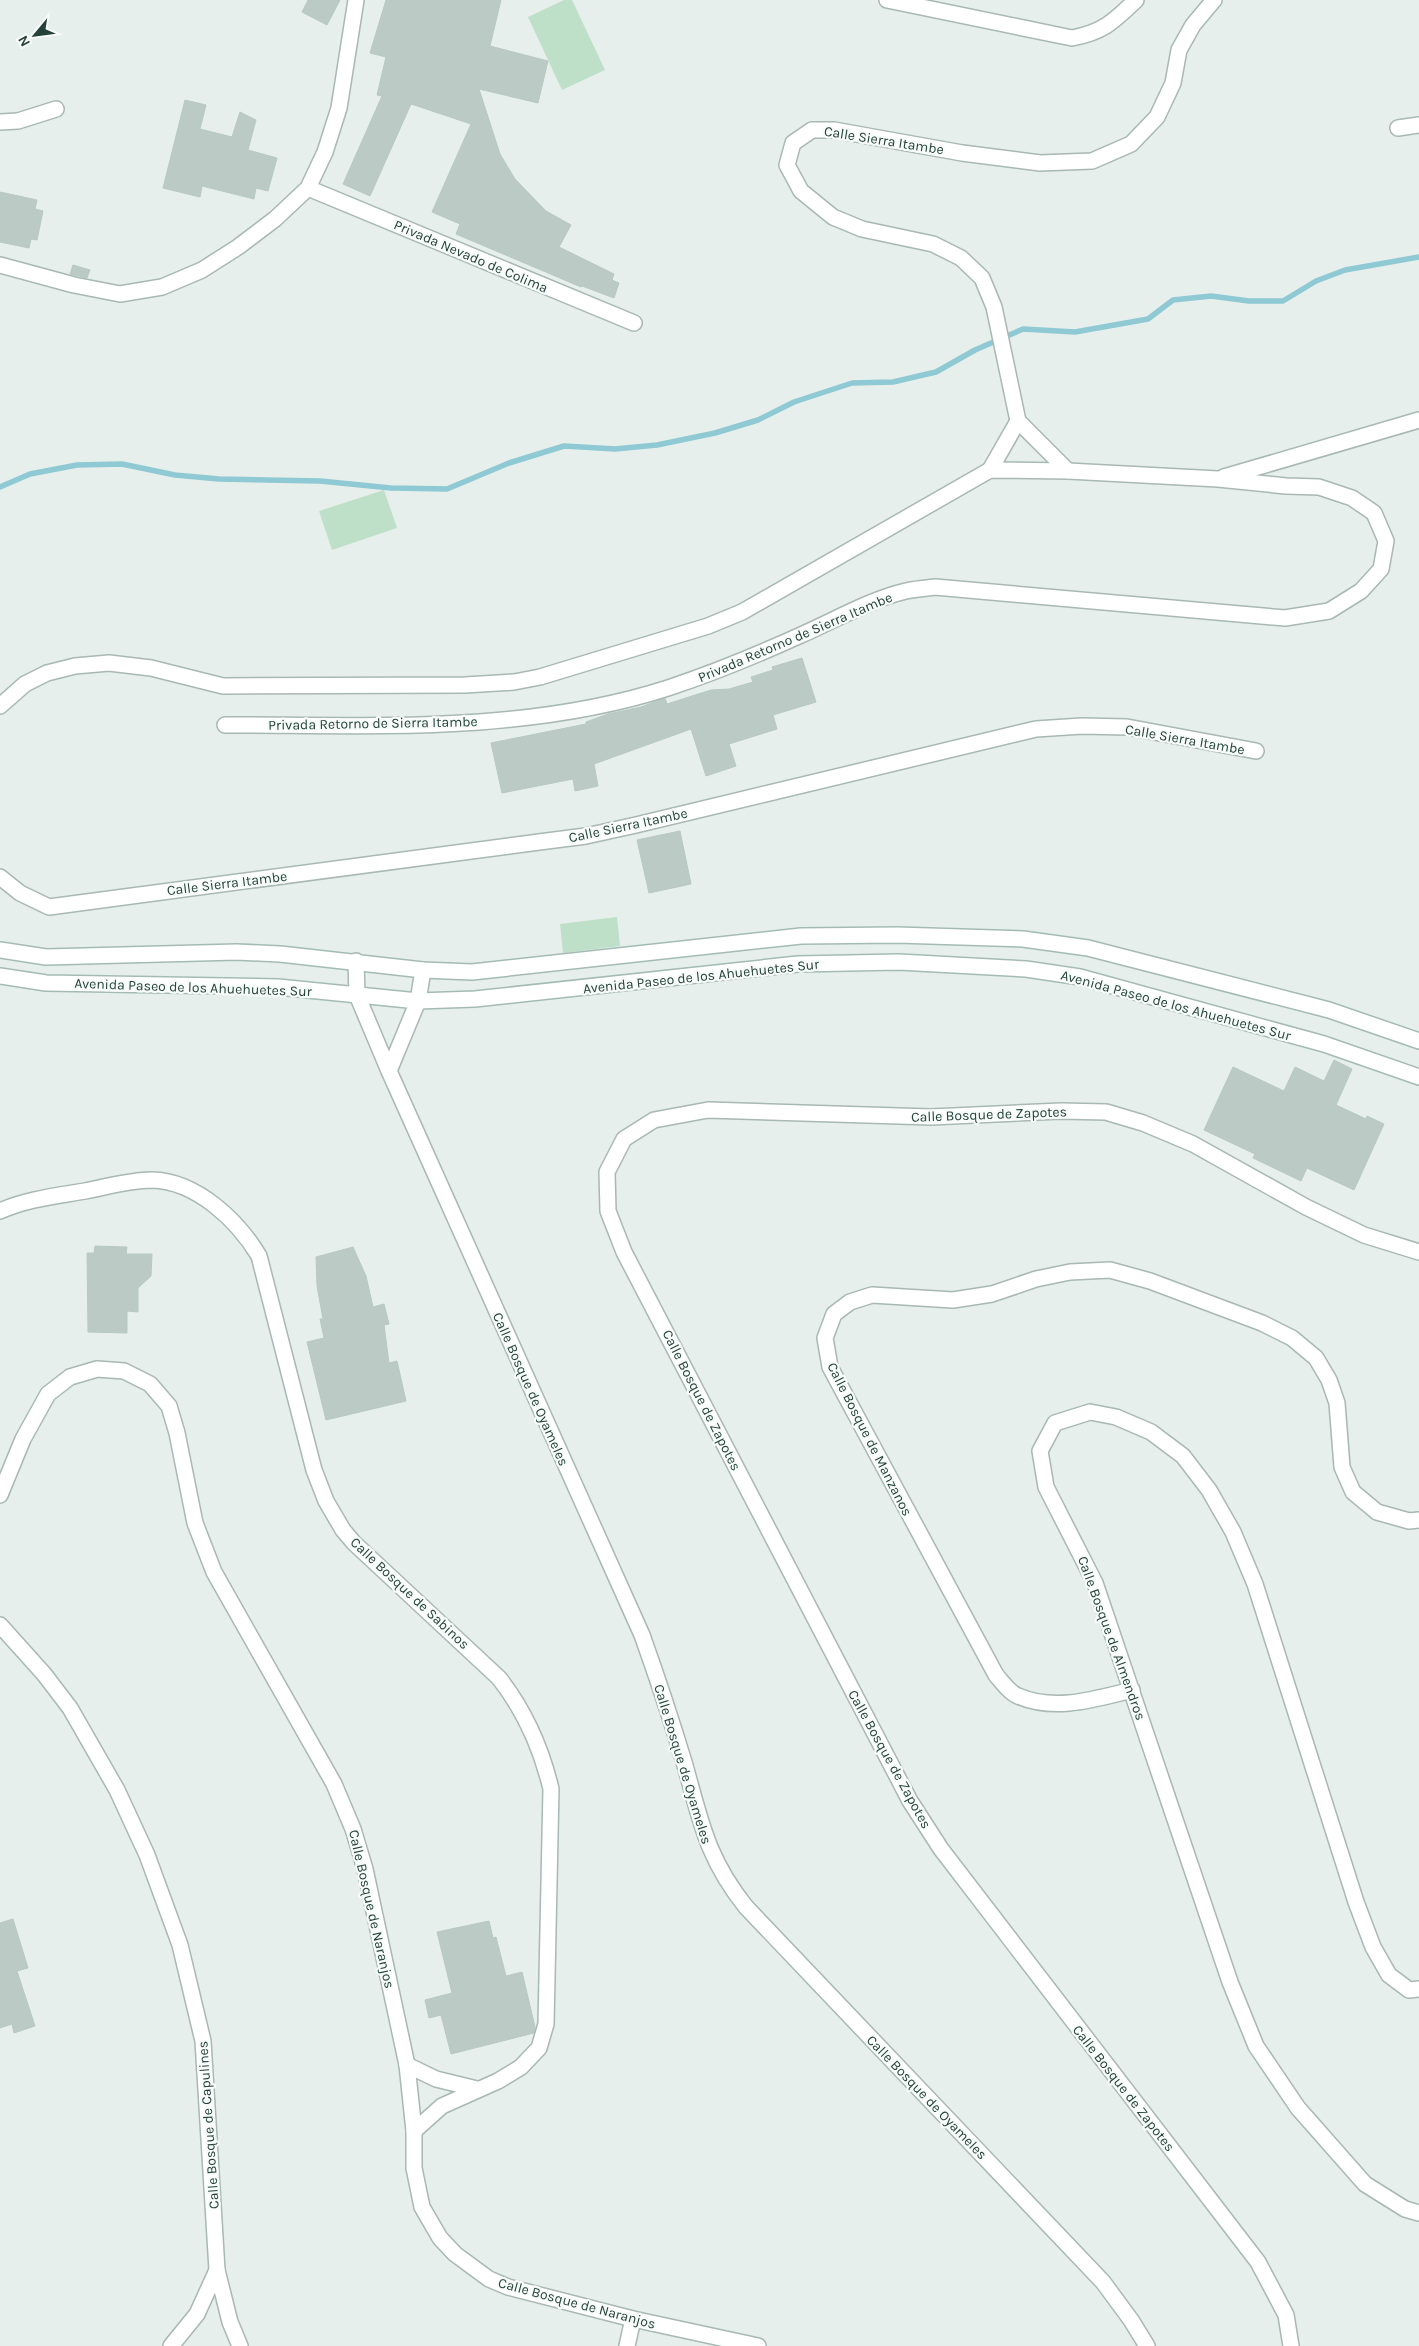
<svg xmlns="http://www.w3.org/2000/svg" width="1419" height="2346" viewBox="0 0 1419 2346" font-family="Karla,sans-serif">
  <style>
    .green { fill: #bfe0c8 }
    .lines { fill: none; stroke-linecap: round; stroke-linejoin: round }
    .stream { stroke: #8ec9d4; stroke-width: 5.5 }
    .building { fill: #bbcac4; stroke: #b8c9c2 }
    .street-casing { stroke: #a8b8b2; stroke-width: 18 }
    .secondary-casing { stroke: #a4bbb3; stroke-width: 18 }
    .street { stroke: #fff; stroke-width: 15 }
    .secondary { stroke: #fff; stroke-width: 15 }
    .labels { text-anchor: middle; stroke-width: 4.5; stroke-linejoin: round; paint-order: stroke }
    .street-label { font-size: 14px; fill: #24423a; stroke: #f7fbf9 }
  </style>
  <rect width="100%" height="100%" fill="#e6efeb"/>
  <g class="green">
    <polygon points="564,0 572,0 605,70 562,90 528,17"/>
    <polygon points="384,490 397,528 332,550 319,511"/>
    <polygon points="617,917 620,946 563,953 560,924"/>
  </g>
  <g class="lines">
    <polyline class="stream" points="0,487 30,474 77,465 122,464 175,475 219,479 320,481 391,488 447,489 509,463 564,446 615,449 657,445 715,433 758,420 794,402 852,383 893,382 936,372 975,350 1023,329 1075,332 1148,319 1173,300 1211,296 1249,301 1283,301 1316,281 1345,270 1419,257"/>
  </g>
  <g class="building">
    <polygon points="308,0 340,0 327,25 302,12"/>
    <polygon points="386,0 501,0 490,46 548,61 538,103 479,89 500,154 515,179 546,211 571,225 559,247 614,274 612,280 619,283 614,298 582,286 581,287 456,234 460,224 432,212 471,124 411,104 370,196 343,184 382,96 377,95 386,57 370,53"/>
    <polygon points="185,100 206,105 200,129 232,137 240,112 256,120 248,150 277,158 268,191 256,188 254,199 202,186 200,197 163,188"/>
    <polygon points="0,192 37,200 35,209 43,211 37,240 31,239 29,248 0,242"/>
    <polygon points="73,265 90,270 87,278 70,274"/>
    <polygon points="802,658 816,702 773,715 777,729 729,744 736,766 706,776 691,729 594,764 598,786 575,791 573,779 502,793 491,743 586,724 586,722 608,714 641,707 665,698 667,704 711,690 729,689 753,682 751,677 773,670 772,667"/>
    <polygon points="680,831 691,884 649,893 637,840"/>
    <polygon points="1334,1060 1352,1069 1336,1105 1366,1119 1367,1116 1384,1124 1354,1190 1307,1168 1301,1181 1253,1158 1255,1154 1204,1130 1233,1067 1284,1091 1295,1067 1324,1081"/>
    <polygon points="95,1246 127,1247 126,1254 152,1254 151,1276 138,1288 138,1312 127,1311 127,1333 88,1332 87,1253 94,1253"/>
    <polygon points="353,1247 366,1276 373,1307 384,1304 389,1324 384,1325 389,1363 397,1361 406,1401 326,1420 307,1342 324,1338 320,1319 323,1319 317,1286 316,1257"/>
    <polygon points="13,1919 28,1968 17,1971 35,2026 14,2033 12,2024 0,2028 0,1923"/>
    <polygon points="489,1921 493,1938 496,1937 506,1976 522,1972 535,2027 534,2033 451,2054 441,2015 429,2018 425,2000 452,1993 437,1932"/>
  </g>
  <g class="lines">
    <g class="street-casing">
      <g id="street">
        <path d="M887 0 1072 38C1104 32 1114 21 1136 0"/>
        <polyline points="0,122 18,121 56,109"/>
        <polyline points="1398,128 1419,125"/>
        <polyline points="308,188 634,323"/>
        <polyline points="0,265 74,285 120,294 162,287 202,270 238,247 275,219 308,188 325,152 339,108 356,0"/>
        <polyline points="990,470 1018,421"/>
        <polyline points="1068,471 1018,421 994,307 982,278 961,258 933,244 862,229 833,217 801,191 787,165 793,143 812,130 834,130 962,153 1040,163 1092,161 1131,144 1157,117 1173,83 1179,50 1193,25 1214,0"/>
        <polyline points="1224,477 1419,420"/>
        <path d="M0 706 25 684 47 673 75 666 109 663 151 668 223 686 465 685 514 682 540 677 708 626 742 612 990 470 1068 471 1218 479 1286 486 1319 487 1352 498 1374 513 1386 541 1381 569 1361 591 1329 611 1285 618 935 587C926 588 915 589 906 591 871 599 833 621 801 635 757 655 713 673 668 688 525 734 372 725 225 725"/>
        <polyline points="0,877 20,893 49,907 539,842 586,836 636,825 1036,729 1082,726 1127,727 1256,751"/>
        <path d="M356 961 357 995 389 1071 642 1635C657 1677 671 1719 684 1762 701 1821 706 1857 746 1907L1103 2282 1131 2320 1147 2346"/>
        <polyline points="389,1071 418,1001 423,970"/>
        <path d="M0 1211C27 1199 56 1196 85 1191 106 1187 130 1180 152 1180 197 1181 238 1221 259 1256L314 1470 326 1501 343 1530 354 1543 499 1678C525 1711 541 1747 551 1789L546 2024 539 2048 521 2067 498 2081 442 2106 414 2131"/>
        <polyline points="0,1495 23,1439 48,1394 70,1377 97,1369 124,1371 150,1384 169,1406 177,1433 195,1523 214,1572 334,1784 353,1829 365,1869 407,2065 414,2131 414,2168 422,2207 440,2238 455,2254 489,2279 508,2287 633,2319 758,2346"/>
        <polyline points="0,1625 44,1674 70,1708 117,1790 147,1855 180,1945 203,2041 217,2270 230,2322 240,2346"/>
        <path d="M1132 1690C1095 1699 1055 1712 1018 1696 1010 1693 1002 1682 996 1675L830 1367 825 1338 834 1314 850 1302 872 1295 953 1300 992 1294 1036 1279 1070 1272 1110 1270 1150 1281 1262 1323 1292 1338 1316 1358 1329 1380 1337 1403 1342 1467 1353 1492 1377 1512 1409 1521 1419 1520"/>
        <polyline points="1419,1989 1409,1990 1389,1975 1373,1947 1356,1902 1255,1584 1233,1532 1209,1490 1183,1456 1151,1432 1116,1417 1090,1412 1055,1423 1040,1451 1046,1487 1095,1583 1230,1982 1256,2046 1298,2108 1365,2184 1405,2209 1419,2213"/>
        <polyline points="407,2065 436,2079 477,2089"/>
        <polyline points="171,2346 197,2314 217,2270"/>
        <polyline points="627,2346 633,2319"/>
        <polyline points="1291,2346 1286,2315 1258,2262 941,1849 910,1801 624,1252 608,1211 607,1172 624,1139 654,1120 708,1110 931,1117 1061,1111 1106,1112 1143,1123 1193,1144 1306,1207 1364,1235 1419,1252"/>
      </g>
    </g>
    <g class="secondary-casing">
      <g id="secondary">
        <polyline points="0,950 46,957 237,952 280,954 423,970 472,972 801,936 897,935 1023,939 1088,948 1329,1010 1419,1041"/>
        <polyline points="0,976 46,983 278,987 418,1001 475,999 798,964 899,962 1026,969 1080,977 1324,1044 1419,1077"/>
      </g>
    </g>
    <use href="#street" class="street"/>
    <use href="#secondary" class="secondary"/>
  </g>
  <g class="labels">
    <g class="street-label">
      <text transform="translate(884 140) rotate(9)" y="5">Calle Sierra Itambe</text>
      <text transform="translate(471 256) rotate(23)" y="5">Privada Nevado de Colima</text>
      <text transform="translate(795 637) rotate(-23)" y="5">Privada Retorno de Sierra Itambe</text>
      <text transform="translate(373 723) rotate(-1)" y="5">Privada Retorno de Sierra Itambe</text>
      <text transform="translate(1185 739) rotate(10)" y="5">Calle Sierra Itambe</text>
      <text transform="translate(628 825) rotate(-12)" y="5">Calle Sierra Itambe</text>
      <text transform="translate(227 883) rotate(-7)" y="5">Calle Sierra Itambe</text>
      <text transform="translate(701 976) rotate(-6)" y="5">Avenida Paseo de los Ahuehuetes Sur</text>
      <text transform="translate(193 987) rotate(2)" y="5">Avenida Paseo de los Ahuehuetes Sur</text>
      <text transform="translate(1176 1005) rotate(15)" y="5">Avenida Paseo de los Ahuehuetes Sur</text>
      <text transform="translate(989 1114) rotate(-2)" y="5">Calle Bosque de Zapotes</text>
      <text transform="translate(531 1389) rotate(66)" y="5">Calle Bosque de Oyameles</text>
      <text transform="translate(702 1400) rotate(63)" y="5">Calle Bosque de Zapotes</text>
      <text transform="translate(870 1439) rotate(63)" y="5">Calle Bosque de Manzanos</text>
      <text transform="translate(410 1593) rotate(43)" y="5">Calle Bosque de Sabinos</text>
      <text transform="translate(1112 1638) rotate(70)" y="5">Calle Bosque de Almendros</text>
      <text transform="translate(890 1759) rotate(61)" y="5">Calle Bosque de Zapotes</text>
      <text transform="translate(683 1764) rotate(73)" y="5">Calle Bosque de Oyameles</text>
      <text transform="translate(372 1909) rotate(77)" y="5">Calle Bosque de Naranjos</text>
      <text transform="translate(1124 2088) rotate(52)" y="5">Calle Bosque de Zapotes</text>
      <text transform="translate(927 2097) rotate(46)" y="5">Calle Bosque de Oyameles</text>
      <text transform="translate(208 2125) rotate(-94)" y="5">Calle Bosque de Capulines</text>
      <text transform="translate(577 2303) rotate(15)" y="5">Calle Bosque de Naranjos</text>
    </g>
  </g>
  <g transform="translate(35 35) rotate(241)" stroke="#f7fbf9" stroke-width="4" paint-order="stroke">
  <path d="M0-4L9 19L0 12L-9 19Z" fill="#24423a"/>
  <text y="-8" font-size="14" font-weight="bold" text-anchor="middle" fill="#24423a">N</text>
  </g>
</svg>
